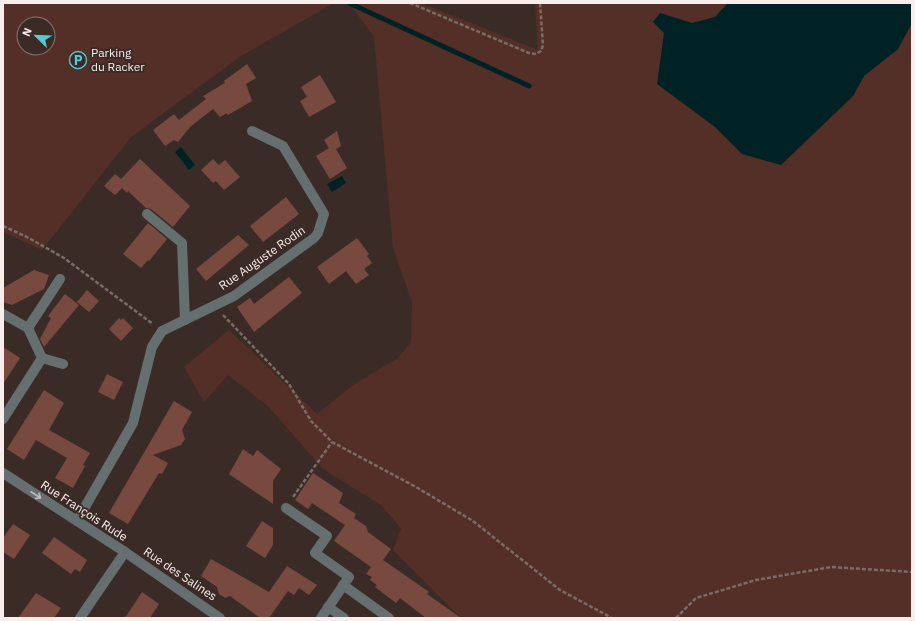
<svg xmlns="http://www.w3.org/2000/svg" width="915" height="621" viewBox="0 0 915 621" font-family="'IBM Plex Sans',sans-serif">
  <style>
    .green { fill: #542f27; fill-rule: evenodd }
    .water { fill: #002225 }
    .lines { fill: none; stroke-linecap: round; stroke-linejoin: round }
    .stream { stroke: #002225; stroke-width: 5 }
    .building { fill: #784a3f }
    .path { stroke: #7a6c68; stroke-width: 2.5; stroke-dasharray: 4 2; stroke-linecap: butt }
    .minor { stroke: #656f70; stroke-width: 10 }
    .oneway { stroke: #bebbba }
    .labels { text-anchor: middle; stroke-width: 4; stroke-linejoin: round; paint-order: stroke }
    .poi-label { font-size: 12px; fill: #f9eeeb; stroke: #3b2b27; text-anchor: start }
    .street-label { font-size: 12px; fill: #f9eeeb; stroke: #3b2b27 }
  </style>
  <rect width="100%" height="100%" fill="#3b2b27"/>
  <g class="green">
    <path d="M3 3H334L241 56 131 137 42 250 3 232ZM24 24H48V48H24Z"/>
    <path d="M349 3H421L538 50 535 3H728L715 17 664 33 663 43 715 127C733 144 758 158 781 165L853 96 864 76 898 49 912 23V618H461L393 550 401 528 382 506 322 468 268 406 228 375 204 402 184 367 229 330 317 414 353 385 398 358 411 342 412 302 393 248 374 37Z"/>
  </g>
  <g class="water">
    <polygon points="728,3 912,3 912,23 898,49 864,76 853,96 781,165 742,154 715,127 657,84 664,33 653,22 660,13 692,23 715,17"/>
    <polygon points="181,147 195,165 189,170 175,152"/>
    <polygon points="342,176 346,183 332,192 327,184"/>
  </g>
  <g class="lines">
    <polyline class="stream" points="349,3 529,86"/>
  </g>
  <g class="building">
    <polygon points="247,64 256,78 246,84 252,101 228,115 227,113 220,117 213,109 190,127 178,142 174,140 165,146 153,130 174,114 179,120 206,99 203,96 225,83 224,81"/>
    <polygon points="320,75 336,102 309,117 300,101 307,97 301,87"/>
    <polygon points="337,131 341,146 336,149 347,168 330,179 316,156 329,148 324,140"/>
    <polygon points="140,159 190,206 173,227 151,209 146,208 128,191 127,193 122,188 115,195 104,186 115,174 121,179"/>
    <polygon points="213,159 219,165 225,160 240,177 224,190 216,181 213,183 201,170"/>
    <polygon points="286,197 299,214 263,242 250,226"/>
    <polygon points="148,223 167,239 149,261 148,260 141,268 123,254"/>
    <polygon points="238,235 249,245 206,281 196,269"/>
    <polygon points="357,238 369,254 367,256 372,263 364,269 369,275 356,284 346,271 329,284 317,267"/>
    <polygon points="34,270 49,275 44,289 12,305 3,302 3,288"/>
    <polygon points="289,277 302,293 254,332 237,307 250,298 254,304"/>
    <polygon points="87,290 99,301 89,312 77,302"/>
    <polygon points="65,294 79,305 44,347 40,339 51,318 48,316"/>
    <polygon points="119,318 121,320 123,318 133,328 121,341 109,329"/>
    <polygon points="3,347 20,358 3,384"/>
    <polygon points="107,374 123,382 114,400 98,392"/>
    <polygon points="44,390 64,403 49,430 90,453 83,465 85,466 73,488 55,478 67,458 36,440 24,460 7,449"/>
    <polygon points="174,401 192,412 182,430 185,439 181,445 153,455 168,463 162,474 159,473 128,524 109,513"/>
    <polygon points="243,449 253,456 257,450 281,469 273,481 273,504 229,474"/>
    <polygon points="313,473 343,493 339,503 356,514 354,518 366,526 368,532 391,549 383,560 429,592 427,594 461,618 426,618 400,598 396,603 375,587 377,585 370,580 372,577 366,574 371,567 334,541 345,525 312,503 308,509 295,500"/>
    <polygon points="262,521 273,528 273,545 265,558 246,546"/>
    <polygon points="13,524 30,535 14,559 3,552 3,538"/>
    <polygon points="54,537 87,560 80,572 75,569 71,574 42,553"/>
    <polygon points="211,559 269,592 287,566 317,585 309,595 299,588 294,595 288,591 269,618 260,618 230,596 225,598 219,594 217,587 201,576"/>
    <polygon points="142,592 159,604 150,618 125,618"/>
    <polygon points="36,593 61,608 54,618 18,618"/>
  </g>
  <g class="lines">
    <g class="path">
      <polyline points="410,3 529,53 536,54 541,51 543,45 540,3"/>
      <polyline points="3,226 27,237 64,258 153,324"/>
      <polyline points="223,315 289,384 311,421 332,442 416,487 473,521 560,590 612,618"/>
      <polyline points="293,497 332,442"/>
      <polyline points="676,618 696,598 756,580 831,567 912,572"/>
    </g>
    <g class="minor">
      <polyline points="147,214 182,243 185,320"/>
      <polyline points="3,314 28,328 42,358"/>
      <polyline points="28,328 60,279"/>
      <polyline points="3,419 42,358 63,364"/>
      <polyline points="3,473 125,552 220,618"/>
      <polyline points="286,508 327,536 315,553 349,577 321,618"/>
      <polyline points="77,521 133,423 152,347 162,331 234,296 314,238 318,233 324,214 283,146 252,131"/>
      <polyline points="343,585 389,618"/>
      <polyline points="328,607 344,618"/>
      <polyline points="80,618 125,552"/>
    </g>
  </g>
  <defs><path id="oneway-shaft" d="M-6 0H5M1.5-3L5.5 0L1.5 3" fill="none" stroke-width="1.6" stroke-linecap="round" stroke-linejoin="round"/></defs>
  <use class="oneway" href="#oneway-shaft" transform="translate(36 495) rotate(33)"/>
  <defs>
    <g id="parking-ring" transform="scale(0.9)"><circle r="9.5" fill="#3b2b27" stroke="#52ccd6" stroke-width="1.5"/><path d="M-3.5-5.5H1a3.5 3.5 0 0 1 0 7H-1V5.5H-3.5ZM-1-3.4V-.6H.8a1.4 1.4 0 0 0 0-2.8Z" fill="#52ccd6"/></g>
  </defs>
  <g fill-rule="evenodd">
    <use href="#parking-ring" x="78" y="60"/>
  </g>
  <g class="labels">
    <g class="poi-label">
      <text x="91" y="57">Parking<tspan x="91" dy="14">du Racker</tspan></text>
    </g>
    <g class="street-label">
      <text transform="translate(262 258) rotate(-35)" y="4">Rue Auguste Rodin</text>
      <text transform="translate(84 511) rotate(33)" y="4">Rue François Rude</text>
      <text transform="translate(180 574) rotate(34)" y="4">Rue des Salines</text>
    </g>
  </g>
  <rect width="915" height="621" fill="none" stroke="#f9eeeb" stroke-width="8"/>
  <g transform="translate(36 36) rotate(293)"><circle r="19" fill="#3b2b27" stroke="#877975"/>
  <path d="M0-3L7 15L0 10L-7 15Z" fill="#52ccd6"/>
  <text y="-6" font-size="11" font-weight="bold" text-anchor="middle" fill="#f9eeeb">N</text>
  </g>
</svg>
